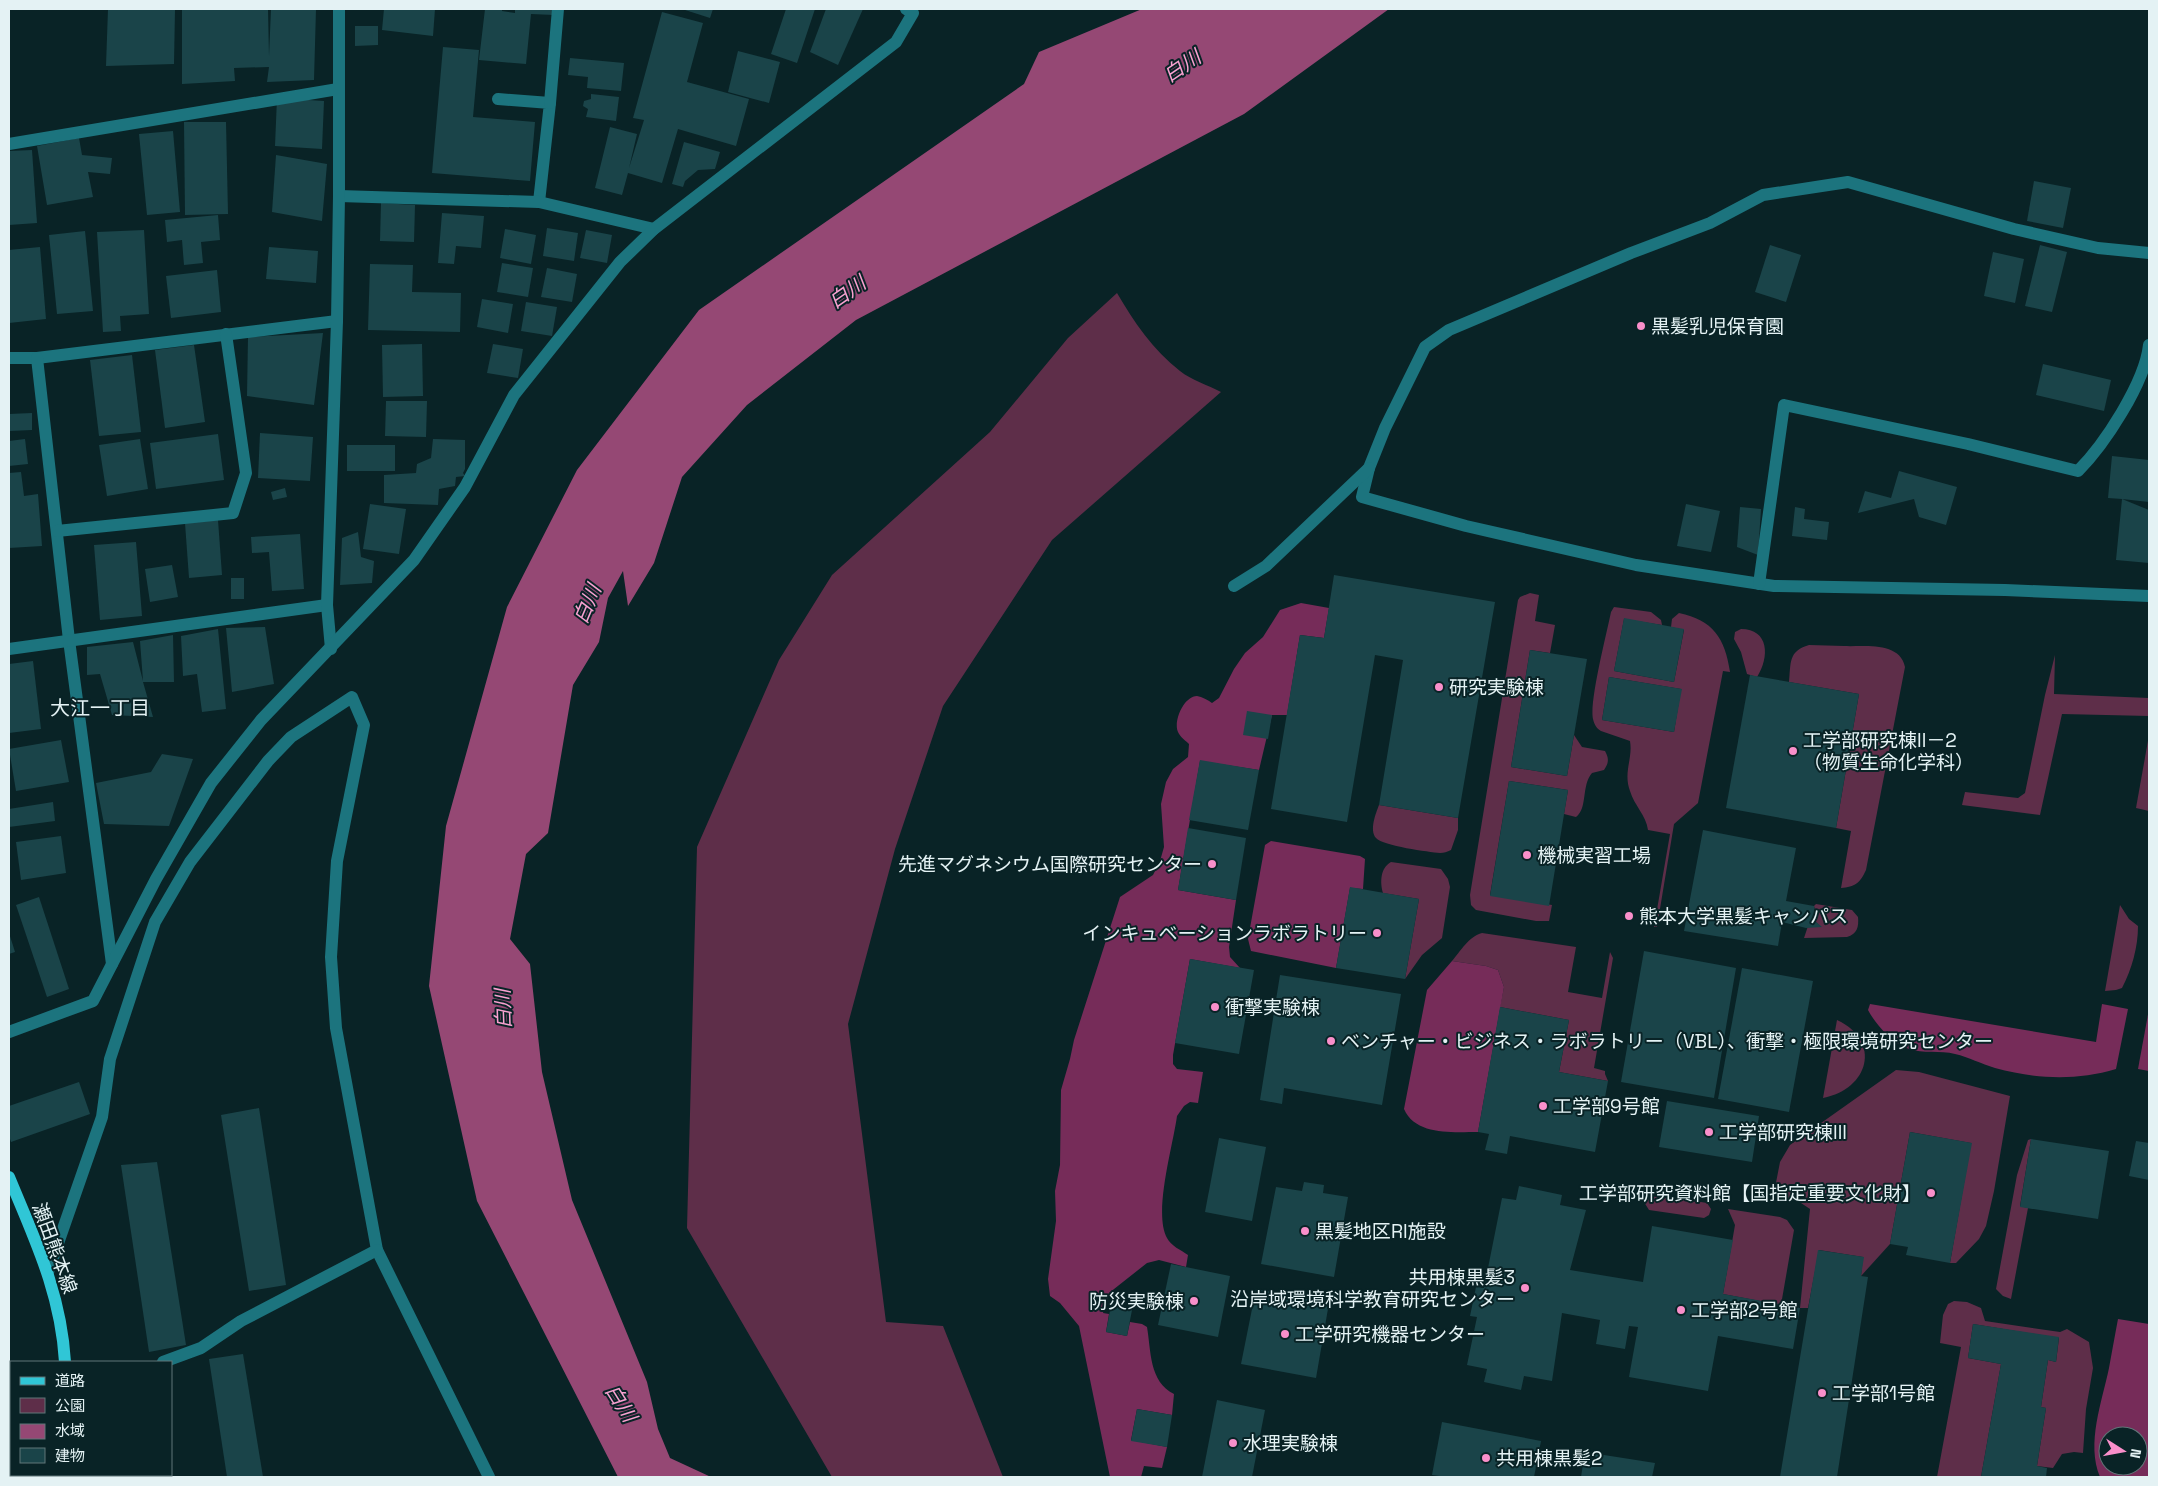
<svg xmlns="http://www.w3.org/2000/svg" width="2158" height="1486" viewBox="0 0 2158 1486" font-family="'Space Grotesk','Noto Sans JP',sans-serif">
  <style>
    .green { fill: #5e2e49; fill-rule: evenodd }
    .forest { fill: #762c59; fill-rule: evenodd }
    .water { fill: #954874 }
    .building { fill: #1a4449 }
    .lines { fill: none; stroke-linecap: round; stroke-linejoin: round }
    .minor { stroke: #1c747e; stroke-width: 12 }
    .major { stroke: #30c6d6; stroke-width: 12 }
    .poi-dot { fill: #f98fca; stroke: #092326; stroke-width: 2 }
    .labels { text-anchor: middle; stroke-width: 4; stroke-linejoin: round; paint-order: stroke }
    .poi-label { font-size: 19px; fill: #e4f2f4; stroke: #092326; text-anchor: start }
    .street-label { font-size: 19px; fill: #e4f2f4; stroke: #092326 }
    .water-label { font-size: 20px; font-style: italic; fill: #f9a2d1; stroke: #092326 }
    .neighbourhood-label { font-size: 20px; fill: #e4f2f4; stroke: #092326 }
  </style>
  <rect width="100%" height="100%" fill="#092326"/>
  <g class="green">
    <path d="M1117 293C1134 322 1153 350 1180 371 1191 380 1208 385 1221 392L1052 540 943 706 895 849 848 1024 886 1322 943 1326 1003 1477H832L687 1228 697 847 779 660 832 575 990 432 1068 338Z"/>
    <path d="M1530 593 1539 595 1535 621 1555 625 1550 653 1530 650 1511 767 1567 776 1574 735 1582 747 1605 751C1609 758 1609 763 1604 770L1592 773C1581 786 1588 808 1576 817L1564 814 1568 790 1509 781 1490 895 1552 905 1549 921H1536L1476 910 1471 905 1470 895 1518 600 1520 597Z"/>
    <path d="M1614 607 1651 612 1661 620 1662 625 1624 619 1614 671 1674 682 1684 630 1671 627 1672 619 1679 613C1713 620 1725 638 1730 672L1723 671 1698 803 1674 824 1657 927H1654L1670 834 1648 830C1646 815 1634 805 1630 791 1623 772 1633 759 1630 741L1601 731C1597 729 1594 724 1593 719 1589 702 1607 632 1611 612ZM1609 677 1681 689 1674 732 1602 720Z"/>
    <path d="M1741 629C1769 629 1770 657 1757 677L1747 674 1741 652 1734 639 1735 632Z"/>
    <path d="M1809 645C1821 645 1832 646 1844 646 1863 647 1900 641 1905 667L1866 870C1860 883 1855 887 1841 888L1851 831 1836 828 1859 694 1789 682C1791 663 1788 651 1809 645Z"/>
    <polygon points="2055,655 2054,694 2149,698 2149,716 2062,714 2040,815 1962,805 1965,792 2018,798 2025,793 2045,695"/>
    <polygon points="2149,735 2149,811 2136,808"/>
    <path d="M1379 805 1458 818V830L1451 850C1447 852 1444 853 1440 853 1429 852 1383 846 1376 838 1369 830 1376 813 1379 805Z"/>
    <path d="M1391 862 1441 869 1448 879 1450 887 1442 938 1422 955 1405 979 1419 899 1383 893C1380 883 1380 868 1391 862Z"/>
    <path d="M1816 904 1852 910 1858 917C1859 927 1857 934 1847 937L1804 938 1808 926 1821 927 1815 921 1816 914 1814 906Z"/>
    <path d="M2120 905 2129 919 2138 926C2138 947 2132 969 2122 988L2116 990 2105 991Z"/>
    <path d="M1482 933 1576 947 1568 992 1602 998 1610 952 1613 958 1594 1068 1605 1071V1074L1608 1081 1559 1072 1569 1020 1500 1007 1504 987 1498 970 1486 966 1452 961C1460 952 1469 936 1482 933Z"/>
    <path d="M1837 1020C1882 1041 1869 1089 1823 1098Z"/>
    <polygon points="1896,1070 1919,1072 2010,1096 1994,1191 1986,1226 1979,1239 1956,1263 1950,1263 1971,1143 1910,1132 1890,1244 1861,1276 1863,1257 1819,1250 1808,1308 1800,1308 1810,1209 1798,1201 1773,1198 1780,1162 1790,1145"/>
    <polygon points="2031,1139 2020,1206 2028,1208 2011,1299 2003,1296 1996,1289 2017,1175 2028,1140"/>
    <polygon points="1648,1196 1701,1202 1707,1203 1711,1209 1709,1215 1704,1218 1649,1210 1644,1202 1645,1198"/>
    <polygon points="1728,1209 1780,1217 1787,1220 1794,1230 1781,1305 1723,1294 1735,1225"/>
    <polygon points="1954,1301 1967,1302 1981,1308 1985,1321 2060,1332 2067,1329 2089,1342 2093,1368 2086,1409 2083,1453 2074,1452 2062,1454 2053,1468 2037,1466 2046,1408 2041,1407 2048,1360 2056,1362 2059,1338 1973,1324 1968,1358 2001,1364 1981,1477 1937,1477 1961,1347 1940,1343 1943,1315 1948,1304"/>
  </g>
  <g class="forest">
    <path d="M1301 603 1329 608 1324 638 1300 635 1287 715H1272L1259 770 1200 761 1178 890 1236 900 1229 947 1230 957 1240 968 1190 959 1173 1055V1064L1177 1069 1203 1072 1198 1103 1190 1102 1184 1106 1177 1116C1173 1146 1153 1213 1167 1238 1171 1246 1181 1250 1188 1255L1186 1267 1159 1260 1147 1263 1109 1293 1103 1313 1109 1314 1106 1332 1127 1336 1130 1322 1142 1324 1147 1327C1151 1350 1149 1382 1174 1394L1172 1415 1137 1409 1131 1440 1167 1447 1162 1468 1144 1466 1141 1477H1110L1079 1326 1060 1303 1050 1296 1048 1279 1056 1221 1055 1191 1060 1165 1061 1090 1070 1059 1074 1040 1120 897 1153 875 1160 861 1164 847 1161 804 1166 782 1173 769 1188 757 1189 744C1186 741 1180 737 1178 732 1173 721 1184 696 1197 696 1202 697 1208 700 1212 703L1219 698 1234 669 1245 653 1263 637 1280 610Z"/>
    <polygon points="1271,841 1360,856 1365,859 1363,889 1350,888 1336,968 1251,951 1248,939 1265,845"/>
    <path d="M1452 961 1486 966 1498 970 1504 987 1478 1132C1453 1132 1416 1136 1404 1109L1427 990Z"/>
    <path d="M1870 1004 2096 1042 2102 1004 2128 1009 2116 1069C2076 1081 2035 1079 1995 1068 1981 1064 1969 1057 1955 1054 1940 1050 1923 1054 1909 1049 1892 1043 1876 1025 1868 1010Z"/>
    <polygon points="2149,1009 2149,1071 2138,1069"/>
    <path d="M2118 1319 2149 1324V1477H2100C2086 1443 2102 1402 2109 1368 2112 1351 2115 1335 2118 1319ZM2108 1436H2138V1466H2108Z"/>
  </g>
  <polygon class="water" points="1142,9 1389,9 1244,114 856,320 747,405 682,477 654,563 628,606 623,571 608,598 599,642 573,685 548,833 526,854 510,939 530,964 542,1072 572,1200 647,1382 658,1429 670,1458 711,1477 618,1477 477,1201 429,986 446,826 507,607 577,470 699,310 1024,84 1039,52"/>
  <g class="building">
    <polygon points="108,9 175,9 174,64 106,66"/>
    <polygon points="182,9 268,9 269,56 271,9 316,9 314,80 267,82 269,67 234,68 235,81 182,84"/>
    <polygon points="384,9 435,9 433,36 382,30"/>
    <polygon points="485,9 502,9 502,11 515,13 515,9 554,9 554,15 531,14 526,64 479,60"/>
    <polygon points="682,9 713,9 710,18"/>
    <polygon points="786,9 815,9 797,63 771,54"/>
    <polygon points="826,9 863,9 838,65 810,52"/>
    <polygon points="662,12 703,23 687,82 749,99 736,146 678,129 662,183 628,173 622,195 595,188 610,127 637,134 629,168 644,120 633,118"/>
    <polygon points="355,26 378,26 378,45 355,46"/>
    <polygon points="443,47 479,50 473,117 535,122 530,181 432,173"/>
    <polygon points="738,51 780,62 769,103 728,92"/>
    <polygon points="570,58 624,63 621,91 587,88 588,77 568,75"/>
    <polygon points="591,94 619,97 616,121 586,117 588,109 583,106 584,101 591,99"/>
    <polygon points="277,98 324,101 322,149 275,146"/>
    <polygon points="184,122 226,122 228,214 185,215"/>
    <polygon points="173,131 180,212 147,215 139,134"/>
    <polygon points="79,138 82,155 112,158 110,174 88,172 93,197 47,205 37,146"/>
    <polygon points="684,142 720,152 715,169 698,170 685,181 683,187 672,184"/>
    <polygon points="32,150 37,223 9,225 9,151"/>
    <polygon points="276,155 327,164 322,221 272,212"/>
    <polygon points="2034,181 2071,188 2063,228 2027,221"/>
    <polygon points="381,203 415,205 414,242 380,241"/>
    <polygon points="442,213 484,216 481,248 456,246 454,264 438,263"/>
    <polygon points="218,215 220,240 201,242 203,263 184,265 182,240 167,242 165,220"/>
    <polygon points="547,228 578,233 574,261 543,256"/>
    <polygon points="505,229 536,235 531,264 500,258"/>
    <polygon points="144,230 149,314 120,316 121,331 103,332 97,232"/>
    <polygon points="586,230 612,235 607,263 580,258"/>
    <polygon points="85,231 93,311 57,314 49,235"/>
    <polygon points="1770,245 1801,255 1786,302 1755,292"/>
    <polygon points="2040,245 2067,252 2052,312 2025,306"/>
    <polygon points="40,247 46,319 9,323 9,250"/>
    <polygon points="269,247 318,251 316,283 266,279"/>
    <polygon points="1993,252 2024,259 2015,303 1984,296"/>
    <polygon points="502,263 533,268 528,297 497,292"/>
    <polygon points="370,264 413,265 412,292 461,293 460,332 368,330"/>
    <polygon points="547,268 577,274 572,302 541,297"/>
    <polygon points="217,270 221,312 171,318 166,276"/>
    <polygon points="482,299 513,304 508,333 477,327"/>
    <polygon points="526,302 557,307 552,336 521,331"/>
    <polygon points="323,333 314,405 247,396 248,337"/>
    <polygon points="422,344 423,396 383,397 382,345"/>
    <polygon points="493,344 523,349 518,378 487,373"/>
    <polygon points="194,345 205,422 165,428 155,350"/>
    <polygon points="132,355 141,432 99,436 90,360"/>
    <polygon points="2043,364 2111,380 2104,411 2036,395"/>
    <polygon points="386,401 427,401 426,437 385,436"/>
    <polygon points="32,413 32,430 9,431 9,414"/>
    <polygon points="260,433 313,437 310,481 258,478"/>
    <polygon points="218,434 224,480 156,489 150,443"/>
    <polygon points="25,439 28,464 9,466 9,441"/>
    <polygon points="140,439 148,489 107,496 99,445"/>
    <polygon points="433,439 465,440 465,469 463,473 465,476 456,477 455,486 439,489 438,505 384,503 384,475 416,473 417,464 431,458"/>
    <rect x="347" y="445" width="48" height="26"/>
    <polygon points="2112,456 2149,460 2149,502 2122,499 2149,510 2149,563 2116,560 2122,499 2108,498"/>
    <polygon points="1899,471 1957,487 1946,525 1919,517 1914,499 1858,513 1865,491 1891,498"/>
    <polygon points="21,472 24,496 38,494 42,546 9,548 9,473"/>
    <polygon points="285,488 287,497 273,500 271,492"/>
    <polygon points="370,504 406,509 399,554 363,549"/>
    <polygon points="1686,504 1720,511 1711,552 1677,546"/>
    <polygon points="1740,507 1761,509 1758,555 1737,547"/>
    <polygon points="1795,507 1805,509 1804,519 1829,522 1827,540 1792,536"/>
    <polygon points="218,520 222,575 189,578 185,523"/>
    <polygon points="358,532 361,557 374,561 372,583 340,585 342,538"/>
    <polygon points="300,534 304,589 272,591 269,552 252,553 251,537"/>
    <polygon points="136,542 142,616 100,620 94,545"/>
    <polygon points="172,565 178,597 150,602 145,569"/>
    <polygon points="1334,575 1495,602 1458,818 1379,805 1403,660 1375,655 1347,822 1271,809 1300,635 1324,638"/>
    <rect x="231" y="578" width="13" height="21"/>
    <polygon points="1624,618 1684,629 1674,682 1614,671"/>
    <polygon points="265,627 274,684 232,692 226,628"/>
    <polygon points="218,629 226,709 202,712 197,674 183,676 181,636"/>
    <polygon points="173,635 174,682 143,682 153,717 112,715 100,674 87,675 87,647 133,642 143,681 140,641"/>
    <polygon points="1530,650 1587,659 1567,776 1511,767"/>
    <polygon points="33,661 41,729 9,733 9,664"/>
    <polygon points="1750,675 1859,694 1836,828 1726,808"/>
    <polygon points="1609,677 1682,689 1674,732 1602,720"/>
    <polygon points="1247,711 1272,715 1268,739 1243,735"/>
    <polygon points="61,740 69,782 16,791 9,749"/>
    <polygon points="162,754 193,759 169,826 104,824 96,783 151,772"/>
    <polygon points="1200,760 1259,770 1248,830 1189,820"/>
    <polygon points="1509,781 1568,790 1549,906 1490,896"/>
    <polygon points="53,802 55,821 9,827 9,809"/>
    <polygon points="1188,828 1246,838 1236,900 1178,890"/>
    <polygon points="1703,830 1796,848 1786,901 1814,906 1816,914 1815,921 1822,927 1806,928 1782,922 1778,946 1684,931"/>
    <polygon points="61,836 66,873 21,880 16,842"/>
    <polygon points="1350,887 1419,899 1405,979 1336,968"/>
    <polygon points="39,897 69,989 47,997 16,905"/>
    <polygon points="9,933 15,952 9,954"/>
    <polygon points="1644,951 1736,968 1714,1098 1621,1082"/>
    <polygon points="1190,959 1254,970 1239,1054 1175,1043"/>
    <polygon points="1742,968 1813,981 1789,1112 1718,1099"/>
    <polygon points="1280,975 1401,994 1382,1105 1284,1088 1282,1104 1260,1100"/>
    <polygon points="1500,1007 1569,1020 1559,1072 1608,1081 1595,1152 1510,1136 1507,1154 1485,1150 1489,1134 1478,1132"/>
    <polygon points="79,1082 90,1114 11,1142 9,1136 9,1106"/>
    <polygon points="1667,1101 1759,1116 1752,1162 1659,1147"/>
    <polygon points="259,1108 286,1285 249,1291 221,1115"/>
    <polygon points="1910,1132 1972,1143 1950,1263 1906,1255 1908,1247 1890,1244"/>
    <polygon points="1219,1138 1266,1147 1252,1221 1205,1212"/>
    <polygon points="2031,1139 2109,1151 2098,1219 2020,1207"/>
    <polygon points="2136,1141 2149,1143 2149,1180 2129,1176"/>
    <polygon points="157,1162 186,1345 149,1352 121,1165"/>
    <polygon points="1304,1182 1324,1185 1323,1193 1348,1197 1334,1277 1261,1264 1276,1187 1302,1191"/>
    <polygon points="1519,1186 1562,1195 1560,1205 1586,1210 1570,1270 1643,1282 1652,1226 1733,1240 1723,1294 1800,1308 1793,1349 1718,1336 1708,1391 1629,1377 1638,1327 1629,1326 1625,1349 1596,1344 1600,1320 1562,1313 1552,1381 1524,1376 1521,1390 1484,1382 1487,1369 1467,1365 1477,1317 1470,1316 1476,1287 1484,1288 1502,1198 1516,1200"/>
    <polygon points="1818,1250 1864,1257 1861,1276 1868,1277 1837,1477 1780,1477"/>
    <polygon points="1171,1264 1230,1276 1218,1337 1158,1325"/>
    <polygon points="1256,1289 1329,1303 1316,1378 1241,1364"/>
    <polygon points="1111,1305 1132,1310 1127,1336 1106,1332"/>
    <polygon points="1973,1324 2059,1337 2056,1362 2048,1360 2041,1407 2046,1408 2037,1466 2047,1468 2046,1477 1981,1477 2001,1364 1968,1358"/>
    <polygon points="243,1354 263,1477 227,1477 209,1359"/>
    <polygon points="1217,1400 1265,1410 1252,1477 1202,1477"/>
    <polygon points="1137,1409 1172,1415 1167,1447 1131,1441"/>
    <polygon points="1442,1422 1541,1441 1534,1477 1447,1477 1432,1475"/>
    <polygon points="1585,1452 1655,1463 1652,1477 1581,1477"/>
    <polygon points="113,1475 150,1475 151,1477 114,1477"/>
  </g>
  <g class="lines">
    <g class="minor">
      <polyline points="498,99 550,103 539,202"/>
      <polyline points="550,103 558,9"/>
      <polyline points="9,144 338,89"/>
      <polyline points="339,196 539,202 654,229"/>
      <polyline points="2149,253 2098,248 2014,229 1848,182 1763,195 1710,223 1631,253 1449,330 1425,347 1385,428 1369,468 1362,497 1466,526 1636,565 1774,586 2005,590 2149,596"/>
      <polyline points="9,358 37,358 337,321"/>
      <polyline points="37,358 69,640 112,964"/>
      <polyline points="57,531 233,513 246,473 226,334"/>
      <path d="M1759 584 1784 405 1968 444 2078 471C2104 445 2145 383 2149 345"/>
      <polyline points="1234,586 1266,566 1369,468"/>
      <polyline points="9,649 327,605"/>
      <polyline points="331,649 327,605 337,321 339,196 339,9"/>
      <polyline points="9,1032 93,1001 156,879 211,783 261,720 414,560 465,487 514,395 620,262 654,229 896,42 913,13 906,9"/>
      <polyline points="48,1272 102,1117 110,1059 155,922 190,862 268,761 291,737 352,697 364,725 337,861 331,957 336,1028 377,1250 489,1477"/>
      <polyline points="163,1362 201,1348 241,1321 377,1250"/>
    </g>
    <g class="major">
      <path d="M9 1177C35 1240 61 1293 65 1362"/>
      <polyline points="75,1475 75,1477"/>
    </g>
  </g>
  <g class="poi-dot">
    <circle cx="1641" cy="326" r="5"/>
    <circle cx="1439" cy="687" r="5"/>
    <circle cx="1793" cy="751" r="5"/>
    <circle cx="1527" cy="855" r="5"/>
    <circle cx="1212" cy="864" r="5"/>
    <circle cx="1629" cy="916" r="5"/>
    <circle cx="1377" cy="933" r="5"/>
    <circle cx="1215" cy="1007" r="5"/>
    <circle cx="1331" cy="1041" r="5"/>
    <circle cx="1543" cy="1106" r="5"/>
    <circle cx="1709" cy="1132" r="5"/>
    <circle cx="1931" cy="1193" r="5"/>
    <circle cx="1305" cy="1231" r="5"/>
    <circle cx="1525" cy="1288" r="5"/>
    <circle cx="1194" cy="1301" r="5"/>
    <circle cx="1681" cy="1310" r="5"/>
    <circle cx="1285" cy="1334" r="5"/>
    <circle cx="1822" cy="1393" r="5"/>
    <circle cx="1233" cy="1443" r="5"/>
    <circle cx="1486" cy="1458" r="5"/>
  </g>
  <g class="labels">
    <g class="poi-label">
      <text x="1651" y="333">黒髪乳児保育園</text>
      <text x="1449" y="694">研究実験棟</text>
      <text x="1803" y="747">工学部研究棟II－2<tspan x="1803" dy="22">（物質生命化学科）</tspan></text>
      <text x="1537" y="862">機械実習工場</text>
      <text x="1202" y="871" text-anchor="end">先進マグネシウム国際研究センター</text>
      <text x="1639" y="923">熊本大学黒髪キャンパス</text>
      <text x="1367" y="940" text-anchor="end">インキュベーションラボラトリー</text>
      <text x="1225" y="1014">衝撃実験棟</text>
      <text x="1341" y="1048">ベンチャー・ビジネス・ラボラトリー（VBL）、衝撃・極限環境研究センター</text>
      <text x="1553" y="1113">工学部9号館</text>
      <text x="1719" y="1139">工学部研究棟III</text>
      <text x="1921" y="1200" text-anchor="end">工学部研究資料館【国指定重要文化財】</text>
      <text x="1315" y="1238">黒髪地区RI施設</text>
      <text x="1515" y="1284" text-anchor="end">共用棟黒髪3<tspan x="1515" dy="22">沿岸域環境科学教育研究センター</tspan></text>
      <text x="1184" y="1308" text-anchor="end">防災実験棟</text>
      <text x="1691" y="1317">工学部2号館</text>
      <text x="1295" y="1341">工学研究機器センター</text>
      <text x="1832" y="1400">工学部1号館</text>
      <text x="1243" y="1450">水理実験棟</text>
      <text x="1496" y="1465">共用棟黒髪2</text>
    </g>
    <g class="street-label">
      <text transform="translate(55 1248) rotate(70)" y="7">瀬田熊本線</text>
    </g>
    <g class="water-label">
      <text transform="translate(1182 66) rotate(-34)" y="7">白川</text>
      <text transform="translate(847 292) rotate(-35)" y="7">白川</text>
      <text transform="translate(587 604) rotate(-67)" y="7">白川</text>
      <text transform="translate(503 1009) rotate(-92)" y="7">白川</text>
      <text transform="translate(621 1403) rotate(58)" y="7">白川</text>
    </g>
    <g class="neighbourhood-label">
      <text x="100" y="715">大江一丁目</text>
    </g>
  </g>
  <rect width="2158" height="1486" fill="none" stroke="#e4f2f4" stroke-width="20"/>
  <rect x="10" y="1361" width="162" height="115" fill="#092326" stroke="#617678"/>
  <rect x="20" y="1377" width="25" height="8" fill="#30c6d6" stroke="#617678"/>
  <text x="55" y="1386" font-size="15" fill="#e4f2f4">道路</text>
  <rect x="20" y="1398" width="25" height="15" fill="#5e2e49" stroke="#617678"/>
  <text x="55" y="1411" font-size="15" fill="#e4f2f4">公園</text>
  <rect x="20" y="1424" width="25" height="15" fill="#954874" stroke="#617678"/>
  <text x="55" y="1436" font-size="15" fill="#e4f2f4">水域</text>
  <rect x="20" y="1448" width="25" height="15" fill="#1a4449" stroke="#617678"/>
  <text x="55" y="1461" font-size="15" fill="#e4f2f4">建物</text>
  <g transform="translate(2123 1451) rotate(101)"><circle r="24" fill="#092326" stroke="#617678"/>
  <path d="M0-4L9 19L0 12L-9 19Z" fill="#f98fca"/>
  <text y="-8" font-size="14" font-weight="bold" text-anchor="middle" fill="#e4f2f4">N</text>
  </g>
</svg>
